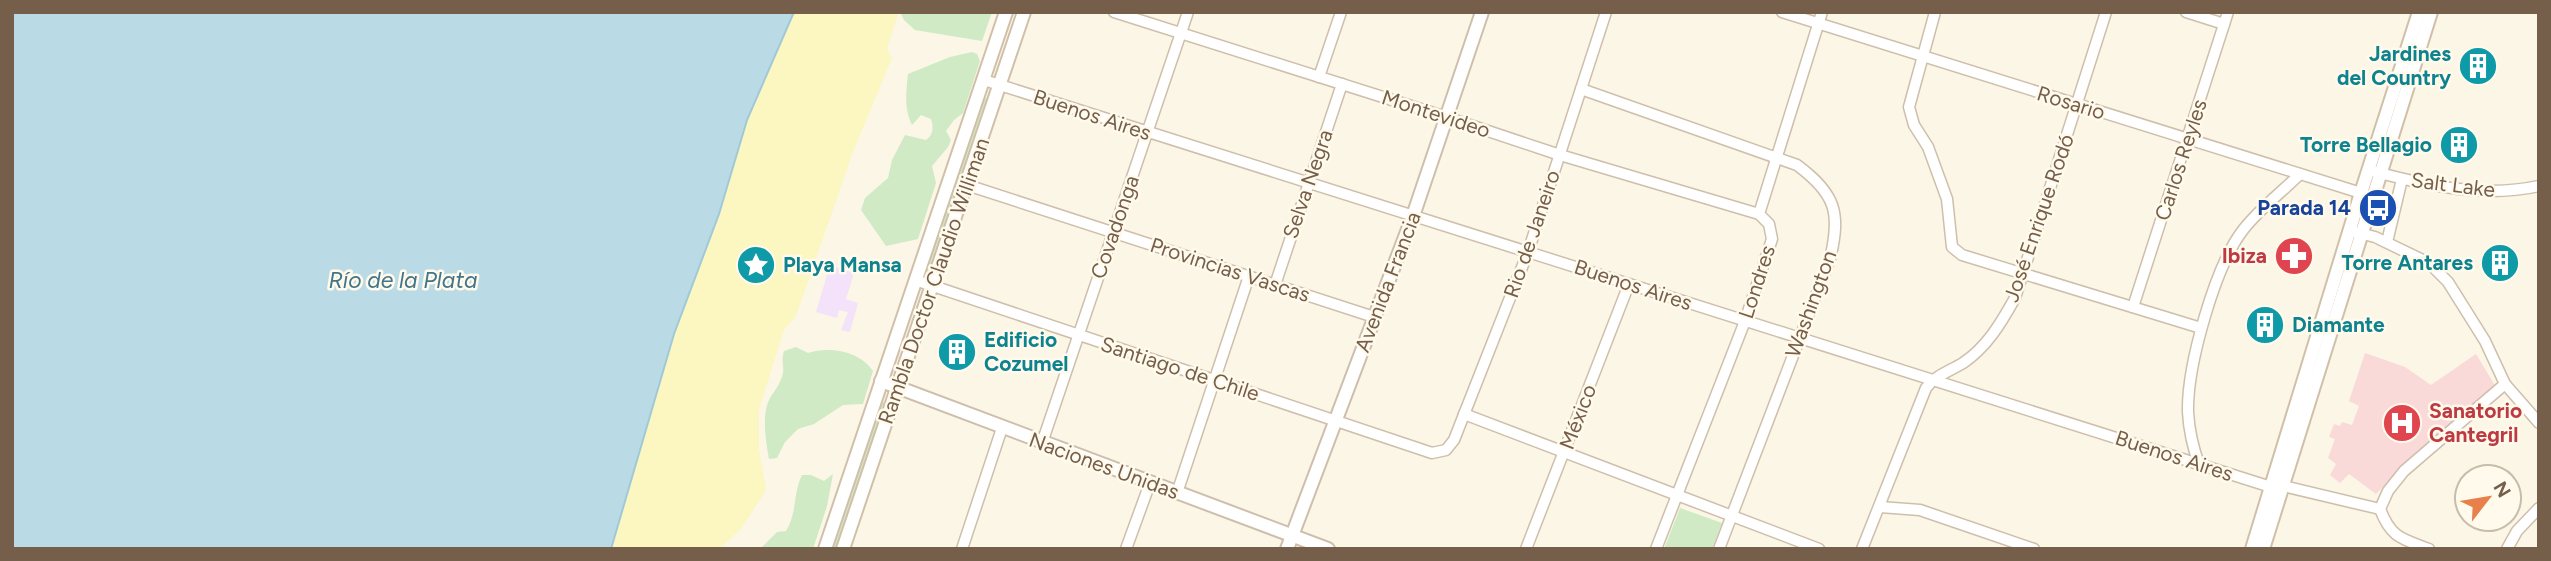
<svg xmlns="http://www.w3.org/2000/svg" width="2551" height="561" viewBox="0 0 2551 561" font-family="Figtree,sans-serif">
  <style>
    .education { fill: #f3e2f9 }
    .medical { fill: #fad9d9 }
    .green { fill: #cfeac4 }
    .sand { fill: #fcf6c0 }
    .water { fill: #badbe6; stroke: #a0c9d8; stroke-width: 2 }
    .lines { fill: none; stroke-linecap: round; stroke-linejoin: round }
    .minor-casing { stroke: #cebfac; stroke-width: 13 }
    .tertiary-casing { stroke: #cebfac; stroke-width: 16 }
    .secondary-casing { stroke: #d1c0a9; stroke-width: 16 }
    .minor { stroke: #fff; stroke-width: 10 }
    .tertiary { stroke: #fff; stroke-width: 12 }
    .secondary { stroke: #fff; stroke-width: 12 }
    .labels { text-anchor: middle; stroke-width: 5; stroke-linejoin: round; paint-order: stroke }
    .culture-label { font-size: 21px; font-weight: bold; fill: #0d838f; stroke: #fffaec; text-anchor: end }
    .street-label { font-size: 21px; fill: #765f4a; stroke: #fffaec }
    .transit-label { font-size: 21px; font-weight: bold; fill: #164399; stroke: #fffaec; text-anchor: end }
    .health-label { font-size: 21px; font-weight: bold; fill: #be3a42; stroke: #fffaec; text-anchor: end }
    .water-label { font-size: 23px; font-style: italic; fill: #43758a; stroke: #fffaec }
  </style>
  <rect width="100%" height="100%" fill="#fcf6e6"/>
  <polygon class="education" points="830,265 854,273 846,299 858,303 850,332 841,330 848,312 839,310 837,318 816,312"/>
  <polygon class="medical" points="2365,353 2405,367 2431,385 2476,354 2497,389 2435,435 2376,494 2349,474 2340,483 2330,475 2336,464 2328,458 2335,439 2329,437 2334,424 2340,426 2342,422 2352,425 2359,406 2349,401"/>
  <g class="green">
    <polygon points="900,12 992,12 982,41 915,30 904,20"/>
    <path d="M972 52 977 54 980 61 963 113 954 120 946 131 951 140 948 147 932 166 936 183 918 239 886 246 861 210 865 198 888 178 892 160 905 135 926 140C933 135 934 128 931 119L921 115 912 125C904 110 906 91 908 74L950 57Z"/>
    <polygon points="988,96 930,277 927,278 923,273 982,102"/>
    <path d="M796 347 808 353C829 346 860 351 873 371L863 404 843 405 814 424 798 429 785 442 777 458 769 459C766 442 761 414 770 398 775 390 781 383 783 373 784 365 781 360 784 351Z"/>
    <polygon points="883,402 887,404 838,549 830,549 880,403"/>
    <path d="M833 474 827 506 813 549H760L777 532 786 531C797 514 793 493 802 475H811L824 481Z"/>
    <polygon points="1680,508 1722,523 1712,549 1664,549"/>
  </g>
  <polygon class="sand" points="794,12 899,12 887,48 892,58 853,152 796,316 784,330 759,409 759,449 766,490 741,529 719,549 611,549 674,334 719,214 747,120"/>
  <polygon class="water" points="12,12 794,12 747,120 719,214 674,334 611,549 12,549"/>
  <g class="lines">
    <g class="minor-casing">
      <g id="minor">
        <polyline points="1114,12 1446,117 1560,155 1759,214"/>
        <polyline points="1782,12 2361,193"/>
        <polyline points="1935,12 1909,107 1914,125 1928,147 1947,199 1952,247 1962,255 2201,328"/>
        <polyline points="2186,12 2224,24"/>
        <polyline points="1319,77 1341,12"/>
        <polyline points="984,80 2271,487 2283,486 2380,509"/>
        <path d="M1581 89 1797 165C1836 194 1841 213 1830 259L1719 549"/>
        <path d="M2376 172C2429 186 2484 198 2539 186"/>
        <polyline points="967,185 1374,317"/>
        <polyline points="2355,232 2375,237 2429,263 2448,282 2485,341 2505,384 2539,423"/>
        <polyline points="2387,242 2402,179"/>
        <polyline points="915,280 1432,453 1446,450 1454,440 1528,252 1606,12"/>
        <polyline points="1275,285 1342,84"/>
        <polyline points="2133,307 2228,12"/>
        <polyline points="1464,414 1819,549"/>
        <polyline points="1042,443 1188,12"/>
        <path d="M2199 464C2193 448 2189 429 2188 412 2187 366 2215 266 2243 230 2259 209 2282 192 2300 174"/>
        <polyline points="1177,493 1249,276"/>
        <polyline points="1880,507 1920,510 2034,549"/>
        <polyline points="2380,509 2388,491 2404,471 2505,384"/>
        <path d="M2380 509C2391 538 2402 539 2429 549"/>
        <polyline points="962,549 1002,428"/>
        <polyline points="1126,549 1150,483"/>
        <polyline points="1526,549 1629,284"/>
        <polyline points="1656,549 1745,321 1772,239 1769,224 1759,214 1822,12"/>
        <path d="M1862 549 1926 388C1936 375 1950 371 1963 363 1987 347 2001 323 2015 298L2106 12"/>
        <polyline points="2507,549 2517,531 2539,508"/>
      </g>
    </g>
    <g class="tertiary-casing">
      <g id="tertiary">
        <polyline points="881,381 1328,549"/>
        <polyline points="1287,549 1413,216 1482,12"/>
      </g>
    </g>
    <g class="secondary-casing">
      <g id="secondary">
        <polyline points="825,549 1006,12"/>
        <polyline points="843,549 1024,12"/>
        <polyline points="2252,549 2361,193 2419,12"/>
        <polyline points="2263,549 2431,12"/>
      </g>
    </g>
    <use href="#minor" class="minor"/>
    <use href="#tertiary" class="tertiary"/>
    <use href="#secondary" class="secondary"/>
  </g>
  <defs>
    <g id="building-disc" transform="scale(2.0125)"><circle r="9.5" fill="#0f9aa8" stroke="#fffaec"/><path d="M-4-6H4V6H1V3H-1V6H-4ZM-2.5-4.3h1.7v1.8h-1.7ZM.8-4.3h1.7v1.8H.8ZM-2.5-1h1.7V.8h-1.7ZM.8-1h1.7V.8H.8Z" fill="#fff"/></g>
    <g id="bus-disc" transform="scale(2.0125)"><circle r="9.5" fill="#1a4fb4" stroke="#fffaec"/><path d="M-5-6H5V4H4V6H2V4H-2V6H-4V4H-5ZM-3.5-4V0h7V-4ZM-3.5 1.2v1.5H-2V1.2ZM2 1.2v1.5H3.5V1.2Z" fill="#fff"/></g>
    <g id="pharmacy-disc" transform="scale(2.0125)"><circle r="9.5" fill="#e0444e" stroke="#fffaec"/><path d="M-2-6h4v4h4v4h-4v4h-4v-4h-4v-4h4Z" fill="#fff"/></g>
    <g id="sight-disc" transform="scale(2.0125)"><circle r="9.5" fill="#0f9aa8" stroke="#fffaec"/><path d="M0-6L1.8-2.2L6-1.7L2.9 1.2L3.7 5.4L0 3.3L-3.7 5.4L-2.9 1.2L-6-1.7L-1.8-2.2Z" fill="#fff"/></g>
    <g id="hospital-disc" transform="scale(2.0125)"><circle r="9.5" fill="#e0444e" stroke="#fffaec"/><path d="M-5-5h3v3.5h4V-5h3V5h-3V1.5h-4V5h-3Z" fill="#fff"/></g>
  </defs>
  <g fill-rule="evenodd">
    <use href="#building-disc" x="2478" y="66"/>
    <use href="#building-disc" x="2459" y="145"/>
    <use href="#bus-disc" x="2378" y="208"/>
    <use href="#pharmacy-disc" x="2294" y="256"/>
    <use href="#building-disc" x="2500" y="263"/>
    <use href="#sight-disc" x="756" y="265"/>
    <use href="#building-disc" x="2265" y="325"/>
    <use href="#building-disc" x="957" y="352"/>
    <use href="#hospital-disc" x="2402" y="423"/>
  </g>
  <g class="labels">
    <g class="culture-label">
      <text x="2451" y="61">Jardines<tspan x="2451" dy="24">del Country</tspan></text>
      <text x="2432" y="152">Torre Bellagio</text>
      <text x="2473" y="270">Torre Antares</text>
      <text x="783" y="272" text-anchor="start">Playa Mansa</text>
      <text x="2292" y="332" text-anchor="start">Diamante</text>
      <text x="984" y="347" text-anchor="start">Edificio<tspan x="984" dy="24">Cozumel</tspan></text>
    </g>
    <g class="street-label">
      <text transform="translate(2071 103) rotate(17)" y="7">Rosario</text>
      <text transform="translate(1436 114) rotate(18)" y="7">Montevideo</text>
      <text transform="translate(1092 115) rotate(18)" y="7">Buenos Aires</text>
      <text transform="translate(2181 160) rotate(-72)" y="7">Carlos Reyles</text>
      <text transform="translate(1308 184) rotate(-71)" y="7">Selva Negra</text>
      <text transform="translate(2453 185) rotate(7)" y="7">Salt Lake</text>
      <text transform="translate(2039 218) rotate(-71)" y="7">José Enrique Rodó</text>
      <text transform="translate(1115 227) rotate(-71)" y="7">Covadonga</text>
      <text transform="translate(1532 234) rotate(-71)" y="7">Rio de Janeiro</text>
      <text transform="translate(1230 270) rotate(18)" y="7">Provincias Vascas</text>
      <text transform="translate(934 281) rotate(-71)" y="7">Rambla Doctor Claudio Williman</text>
      <text transform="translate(1388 282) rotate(-69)" y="7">Avenida Francia</text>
      <text transform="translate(1757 282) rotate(-72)" y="7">Londres</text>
      <text transform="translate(1633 285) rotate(18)" y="7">Buenos Aires</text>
      <text transform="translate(1811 304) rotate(-70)" y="7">Washington</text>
      <text transform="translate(1180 369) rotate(18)" y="7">Santiago de Chile</text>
      <text transform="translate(1578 417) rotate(-69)" y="7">México</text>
      <text transform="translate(2174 456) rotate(18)" y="7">Buenos Aires</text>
      <text transform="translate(1104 466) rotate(20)" y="7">Naciones Unidas</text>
    </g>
    <g class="transit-label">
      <text x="2351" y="215">Parada 14</text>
    </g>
    <g class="health-label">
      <text x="2267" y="263">Ibiza</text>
      <text x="2429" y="418" text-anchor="start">Sanatorio<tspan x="2429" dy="24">Cantegril</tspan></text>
    </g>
    <g class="water-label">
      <text x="403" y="288">Río de la Plata</text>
    </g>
  </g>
  <rect width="2551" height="561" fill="none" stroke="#765f4a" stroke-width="28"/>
  <g transform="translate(2488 498) rotate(59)"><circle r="33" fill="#fffaec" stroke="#c8bcab" stroke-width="2"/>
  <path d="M0-5L12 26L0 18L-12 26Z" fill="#e7804a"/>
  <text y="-10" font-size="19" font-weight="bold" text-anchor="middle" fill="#765f4a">N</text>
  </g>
</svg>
